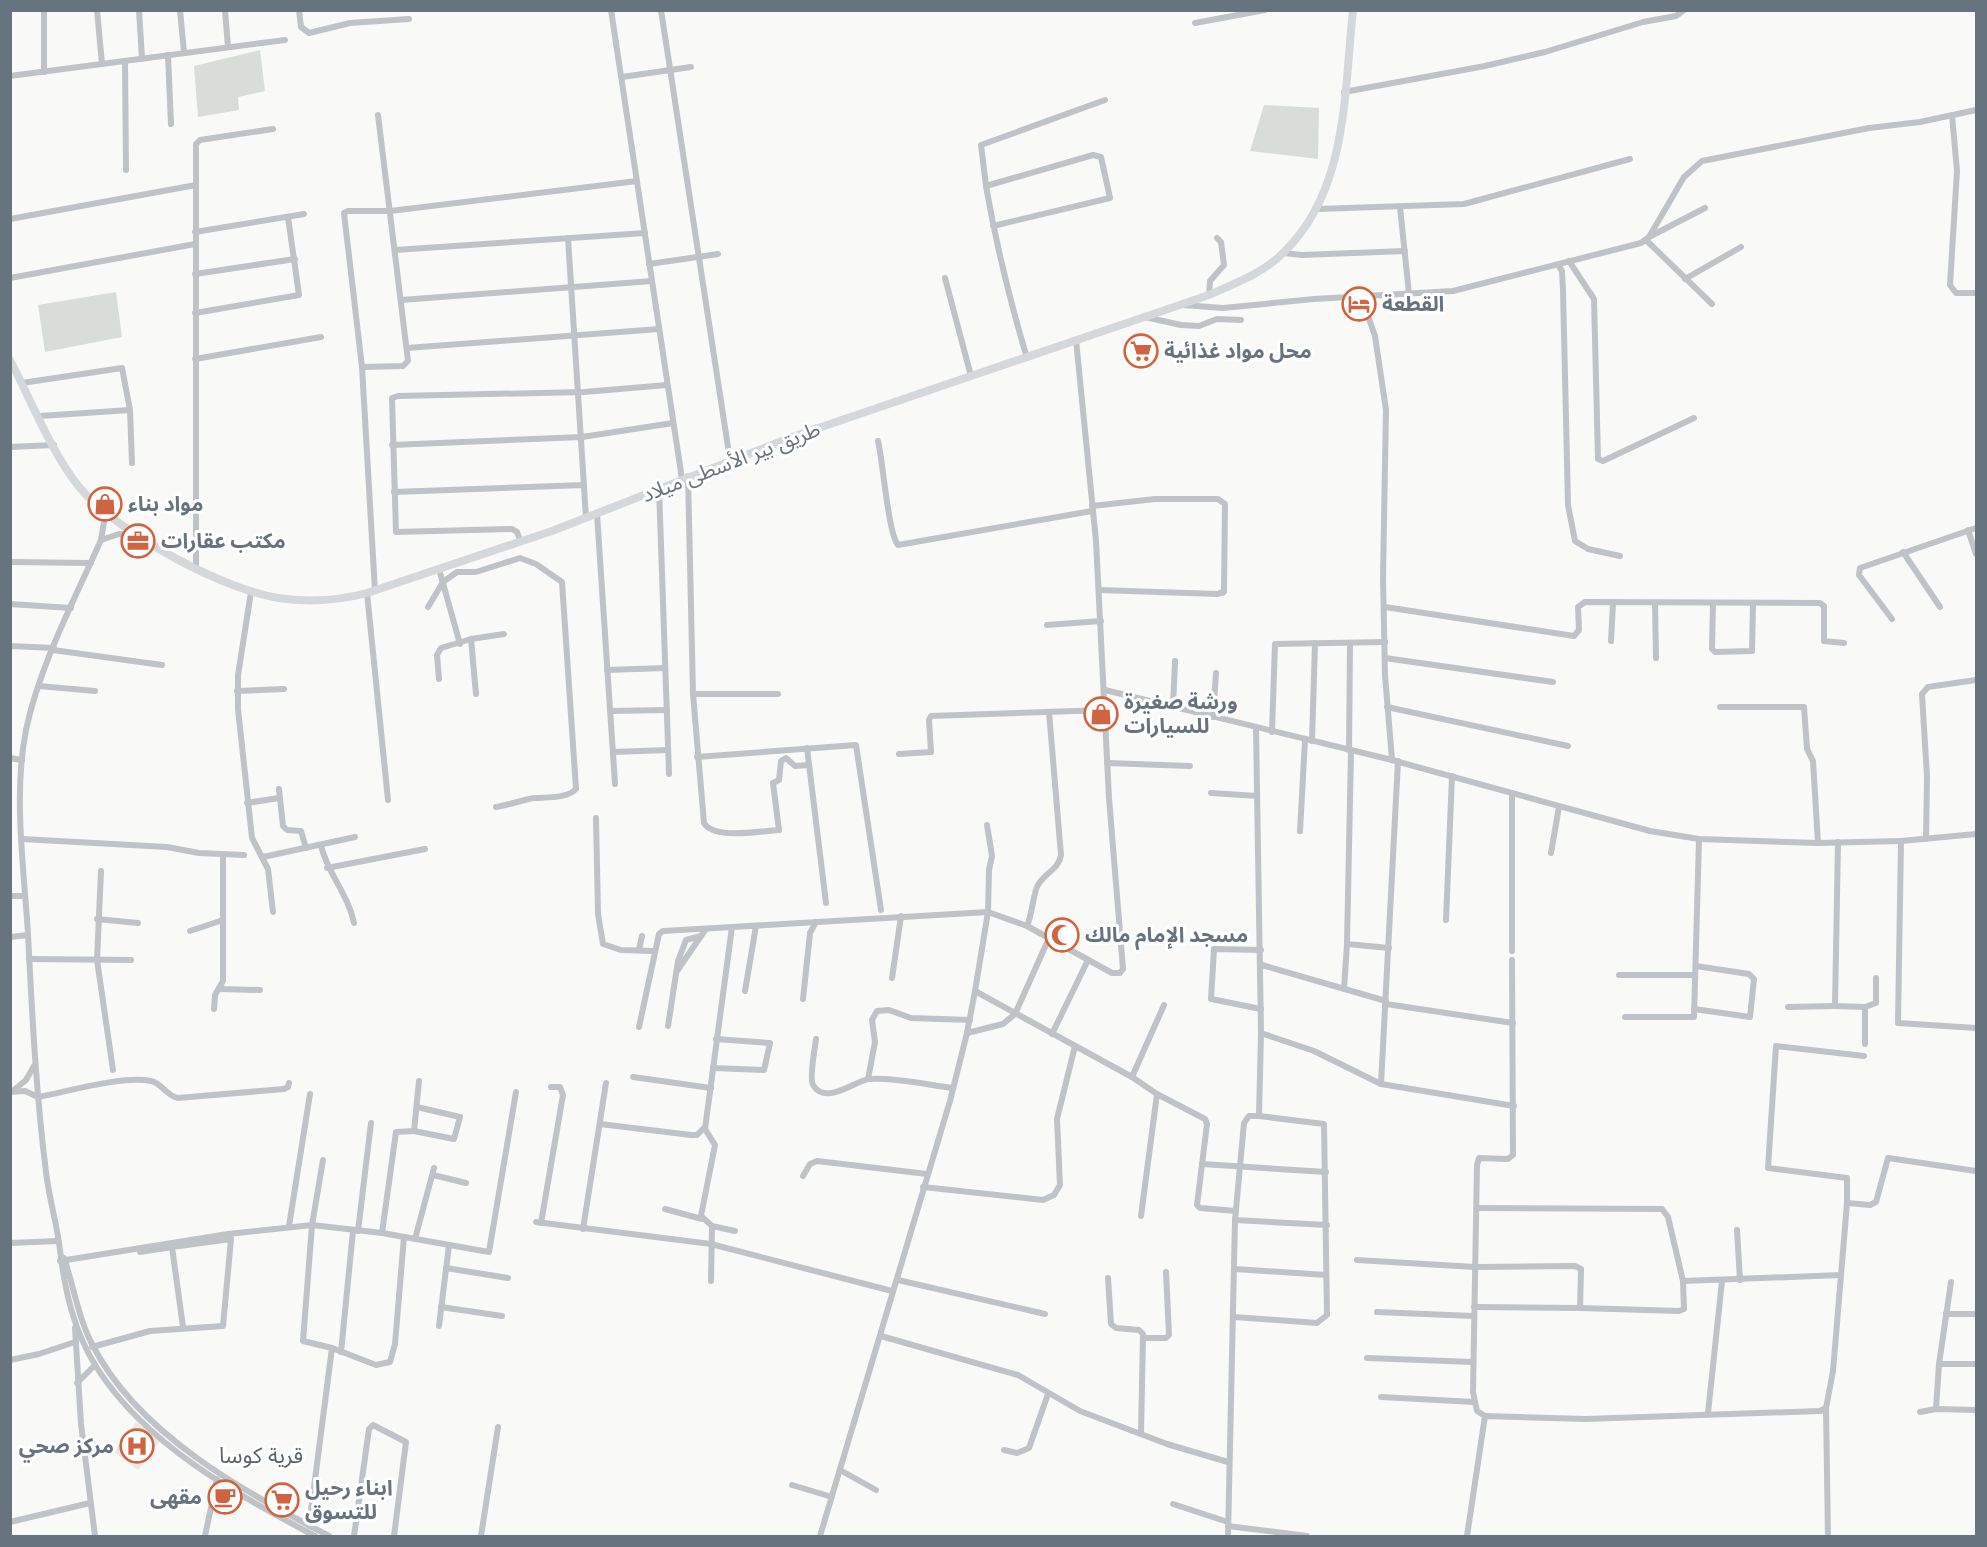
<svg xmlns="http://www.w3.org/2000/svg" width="1987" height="1547" viewBox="0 0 1987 1547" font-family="Poppins,'Noto Sans Arabic',sans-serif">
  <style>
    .built { fill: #e7e8e7 }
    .green { fill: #d9ddd7 }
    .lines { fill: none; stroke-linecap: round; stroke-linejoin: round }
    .minor { stroke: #bfc2c6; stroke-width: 6 }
    .major { stroke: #d5d8db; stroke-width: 8 }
    .labels { text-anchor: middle; stroke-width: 6; stroke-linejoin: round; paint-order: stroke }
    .poi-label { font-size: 21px; font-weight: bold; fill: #67747f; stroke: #fff; text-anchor: start }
    .street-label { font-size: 21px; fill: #67747f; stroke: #fff }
    .neighbourhood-label { font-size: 22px; fill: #59626b; stroke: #fff }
  </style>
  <rect width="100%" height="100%" fill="#f9f9f7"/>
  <polygon class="built" points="136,1422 160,1441 138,1470 114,1452"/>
  <g class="green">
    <polygon points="260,50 265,91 238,97 239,110 198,117 194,66"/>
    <polygon points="1264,105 1319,108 1318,159 1250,151"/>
    <polygon points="116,292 122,337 45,352 38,305"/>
  </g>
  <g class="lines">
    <g class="minor">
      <polyline points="44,10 44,72"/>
      <polyline points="97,10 102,64"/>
      <polyline points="139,10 142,59"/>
      <polyline points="180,10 184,53"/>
      <polyline points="225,10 228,47"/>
      <polyline points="299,10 301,27 309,33 350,23 409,19"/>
      <polyline points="611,10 682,479"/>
      <polyline points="661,10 730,460"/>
      <polyline points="1195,23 1265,10"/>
      <polyline points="168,55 171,124"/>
      <polyline points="125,61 126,170"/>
      <polyline points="10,76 285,40"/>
      <polyline points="622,77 691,67"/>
      <polyline points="1344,92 1485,66 1545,52 1643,22 1676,16 1684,10"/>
      <polyline points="1952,115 1957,171 1950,285 1956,293 1976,293"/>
      <polyline points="986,186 981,145 1105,100"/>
      <polyline points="1400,207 1409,294"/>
      <polyline points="1318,209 1464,204 1630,159"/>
      <polyline points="10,219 196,185"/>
      <path d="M993 226 1110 198 1101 157 1093 155 986 186C996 244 1010 301 1027 358"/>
      <polyline points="195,232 304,214"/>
      <polyline points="1649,237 1705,208"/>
      <polyline points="568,238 586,518"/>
      <polyline points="1646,240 1712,304"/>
      <polyline points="395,250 645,233"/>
      <polyline points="1284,253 1302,255 1405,251"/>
      <polyline points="1569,261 1594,299 1598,459 1603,461 1694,418"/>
      <polyline points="649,264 718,254"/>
      <polyline points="1558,265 1562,271 1563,290 1568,505 1575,541 1588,549 1620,556"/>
      <polyline points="195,274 295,259"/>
      <polyline points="10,278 195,244"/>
      <polyline points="945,278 971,376"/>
      <polyline points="1685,279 1741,247"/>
      <polyline points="1209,295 1210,281 1224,265 1221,242 1217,238"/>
      <polyline points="1361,296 1375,336 1386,410 1383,578 1385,675 1392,760"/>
      <polyline points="401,300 652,281"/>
      <polyline points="1183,305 1223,308 1314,299 1453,291 1641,243 1649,237 1684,177 1702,161 1869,128 1920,122 1976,110"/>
      <polyline points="195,313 299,295 288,217"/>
      <polyline points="1145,317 1181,325 1199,326 1217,319 1241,320"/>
      <polyline points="407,348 659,329"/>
      <polyline points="195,359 321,337"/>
      <polyline points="362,367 403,366 408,361 378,115"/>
      <polyline points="22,383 122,368 130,410 132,463"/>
      <polyline points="40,416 130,410"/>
      <path d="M878 441C883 461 888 533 898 545L1092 511"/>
      <polyline points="392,445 582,437 673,423"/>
      <polyline points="10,447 54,445"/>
      <path d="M688 476 693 694 704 823C714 840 760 831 779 830L773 783 779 780 781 761 786 758 795 766 809 765"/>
      <polyline points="659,488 669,774"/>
      <polyline points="394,492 584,485"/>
      <polyline points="1092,506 1155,499 1218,499 1225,504 1224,592 1217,594 1099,590"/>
      <path d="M101 510 104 522 101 540C74 601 40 664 26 730 13 795 24 868 28 934 32 1013 36 1093 46 1172 49 1198 57 1224 60 1250 65 1292 74 1332 97 1368 146 1445 236 1494 315 1536"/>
      <polyline points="597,514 615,784"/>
      <polyline points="1968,530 1976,554"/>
      <polyline points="101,540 119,534 136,535"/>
      <polyline points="521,542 517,532 512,529 396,532 392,398 398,396 584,392 667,385"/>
      <polyline points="1903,552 1940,607"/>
      <polyline points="10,562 91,563"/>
      <polyline points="196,567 196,144 200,140 273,129"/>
      <polyline points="439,569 460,644"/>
      <polyline points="375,591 362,367 344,213 348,211 390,211 637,181"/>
      <polyline points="251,592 238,675 238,709 252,838 268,869 273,912"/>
      <polyline points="367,593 388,800"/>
      <polyline points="1655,603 1656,658"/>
      <polyline points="1713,603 1712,649 1715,652 1752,651 1753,605"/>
      <polyline points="10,604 71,608"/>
      <path d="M428 607 443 582 457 572H476L520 558 536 564 562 582 576 789C566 799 547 797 534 798 522 800 509 805 496 807"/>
      <polyline points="1385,607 1574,636 1579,630 1578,607 1585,602 1820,603 1824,606 1824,641 1844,643"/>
      <polyline points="1892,619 1859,575 1860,568 1976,528"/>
      <polyline points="1047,625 1101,621"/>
      <polyline points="471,639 476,694"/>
      <polyline points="1611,641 1613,603"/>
      <polyline points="10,646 54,648"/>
      <polyline points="53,650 162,665"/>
      <polyline points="1385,658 1553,682"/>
      <polyline points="607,670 665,668"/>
      <polyline points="439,679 437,655 441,648 471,639 504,634"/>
      <polyline points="39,686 95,691"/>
      <polyline points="1105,690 1392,760 1650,831 1699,839 1818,843 1901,841 1976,834"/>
      <polyline points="237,691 284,689"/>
      <polyline points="693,694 778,694"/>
      <polyline points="1173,707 1175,661"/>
      <polyline points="1387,707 1568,746"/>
      <polyline points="1720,707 1804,707 1807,749 1813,761 1818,843"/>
      <polyline points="610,711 667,710"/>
      <polyline points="1213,717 1216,673"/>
      <polyline points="1256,728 1261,1033 1314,1051 1381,1084 1514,1106"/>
      <polyline points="1272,732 1275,644 1385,642"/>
      <polyline points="1312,741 1315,643"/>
      <polyline points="807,748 826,903"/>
      <polyline points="1349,750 1350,643"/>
      <polyline points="1351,751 1347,944 1389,948"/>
      <polyline points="613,752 668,750"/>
      <polyline points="899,754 931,752 929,720 931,716 1105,710"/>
      <polyline points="697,757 856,745 881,910"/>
      <polyline points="10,758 22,760"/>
      <polyline points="1107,763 1190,766"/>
      <polyline points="279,789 283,826 287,830 301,831 306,848"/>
      <polyline points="1211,793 1257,796"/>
      <polyline points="247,803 279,798"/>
      <polyline points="596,818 598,914 603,944 621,950 653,951"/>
      <polyline points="987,825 992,856 989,870 988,912 975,991 1132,1077 1157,1094 1205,1119 1207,1124 1197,1205 1200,1208 1236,1211"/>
      <polyline points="1300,831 1305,740"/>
      <polyline points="22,839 167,847 199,853 244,855"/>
      <polyline points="1926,839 1927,777 1922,694 1928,687 1976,680"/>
      <polyline points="1901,841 1898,1023 1976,1028"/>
      <polyline points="1838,842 1835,1006 1865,1007 1865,1044"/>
      <path d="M321 846C328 874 348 894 354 923"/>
      <polyline points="1551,853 1559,807"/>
      <polyline points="263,857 355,837"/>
      <polyline points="327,868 425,849"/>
      <polyline points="101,871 97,960 113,1070"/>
      <polyline points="10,896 25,896"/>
      <polyline points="97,919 138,923"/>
      <polyline points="1446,920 1452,776"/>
      <path d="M1027 926C1032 915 1034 890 1038 885 1045 873 1059 869 1061 855L1049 712"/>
      <polyline points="190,931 223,920"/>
      <polyline points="10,937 28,935"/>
      <polyline points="639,950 642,936"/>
      <polyline points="1512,951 1512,793"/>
      <polyline points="29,959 131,960"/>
      <polyline points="1262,965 1386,1001"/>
      <polyline points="677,971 701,936"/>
      <polyline points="1619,975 1695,975"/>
      <polyline points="892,978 901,916"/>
      <polyline points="219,989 260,990"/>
      <polyline points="1344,989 1347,944"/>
      <polyline points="745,991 756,926"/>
      <polyline points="803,999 810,933 816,922"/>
      <polyline points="1386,1004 1513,1023"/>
      <polyline points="1788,1007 1835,1006"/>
      <polyline points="1865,1007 1876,1003 1876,978"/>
      <polyline points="214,1009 215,995 223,981 223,854"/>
      <polyline points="1261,1009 1211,999 1214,949 1261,950"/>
      <polyline points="1694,1009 1750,1017 1754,979 1749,974 1696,966"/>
      <polyline points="1625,1017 1694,1017 1699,839"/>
      <polyline points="668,1026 678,961 686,940 701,936 706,929"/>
      <polyline points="639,1027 659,934 663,931 732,927"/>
      <polyline points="967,1033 1003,1024 1015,1014 1049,938"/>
      <polyline points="1052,1034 1088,960"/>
      <path d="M816 1039C815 1048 809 1078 813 1085 826 1106 854 1081 869 1079 892 1077 929 1085 953 1088"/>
      <polyline points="1864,1056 1776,1046 1768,1168 1847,1178 1847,1203 1870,1205 1876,1202 1888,1158 1976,1171"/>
      <polyline points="713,1068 764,1070 770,1043 716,1039"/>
      <polyline points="633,1077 711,1088"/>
      <polyline points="1132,1077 1164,1005"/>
      <polyline points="868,1079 875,1042 872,1020 877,1011 889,1010 911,1018 970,1020"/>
      <polyline points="1381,1084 1398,761"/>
      <polyline points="14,1090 26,1080 34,1066"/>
      <path d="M10 1092 25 1091 38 1097C66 1092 124 1075 151 1081 162 1083 166 1096 178 1098L284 1089 288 1087 289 1083"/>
      <polyline points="600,1124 691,1135 697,1135 705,1127"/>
      <polyline points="414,1131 454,1139 460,1117 417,1107"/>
      <polyline points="323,1160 312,1225 303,1341 332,1348 376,1365 390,1362 395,1344 404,1237"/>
      <polyline points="1202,1164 1326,1172"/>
      <polyline points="433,1175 466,1183"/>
      <polyline points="803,1176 810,1164 817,1161 927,1174"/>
      <polyline points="923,1187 1043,1200 1054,1195 1060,1185 1057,1119 1075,1046"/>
      <polyline points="1477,1208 1662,1209 1668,1217 1683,1281 1684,1309 1679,1311 1580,1308"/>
      <polyline points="665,1209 702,1219"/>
      <polyline points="1141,1216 1157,1094"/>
      <polyline points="1235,1220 1327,1225"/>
      <polyline points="536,1222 711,1244 892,1291"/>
      <polyline points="541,1223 563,1095 560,1087 551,1087"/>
      <polyline points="289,1226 310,1094"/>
      <polyline points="712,1226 735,1231"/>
      <polyline points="583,1229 606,1083"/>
      <polyline points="1737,1230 1740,1280"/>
      <polyline points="358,1231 371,1123"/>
      <polyline points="382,1233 396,1132 414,1131 419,1081"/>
      <polyline points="415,1239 434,1168"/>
      <polyline points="10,1243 58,1241"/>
      <polyline points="140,1252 172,1247"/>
      <path d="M64 1258C74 1287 78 1317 92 1344 138 1435 244 1491 329 1536"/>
      <polyline points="1357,1260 1475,1267 1575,1266 1581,1269 1580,1308 1474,1307"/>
      <polyline points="60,1261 228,1234 312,1225 382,1233 489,1252 516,1092"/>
      <polyline points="446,1268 508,1278"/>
      <polyline points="1235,1269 1326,1275"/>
      <polyline points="1108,1278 1111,1324 1116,1328 1139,1330 1143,1334 1141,1434"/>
      <polyline points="898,1280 1045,1314"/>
      <polyline points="711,1281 712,1226 701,1216 715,1145 705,1129 732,927 988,912 1027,926 1112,973 1120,973 1123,969 1109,798 1096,541 1076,340"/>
      <polyline points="1683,1281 1841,1275"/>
      <polyline points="441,1307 502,1316"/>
      <polyline points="1377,1312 1473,1316"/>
      <polyline points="1946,1314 1976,1314"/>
      <polyline points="1234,1317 1317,1323 1327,1315 1324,1124 1259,1116"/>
      <polyline points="439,1326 449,1245"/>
      <polyline points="75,1328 81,1424 95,1536"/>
      <polyline points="881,1336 1018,1375 1080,1411 1167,1444 1228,1462"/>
      <polyline points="1143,1338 1166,1338 1169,1335 1166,1272"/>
      <polyline points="92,1347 150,1331 223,1326 231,1239 172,1247 183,1327"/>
      <polyline points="341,1352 353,1231"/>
      <polyline points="1367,1358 1473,1362"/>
      <polyline points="10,1360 39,1354 75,1342"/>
      <polyline points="1939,1364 1976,1364"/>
      <polyline points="77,1383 95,1365"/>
      <polyline points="1381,1397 1474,1402"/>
      <polyline points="1826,1408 1828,1536"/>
      <polyline points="1936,1409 1939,1364 1951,1282"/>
      <polyline points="1920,1412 1936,1409 1976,1410"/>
      <polyline points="1708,1413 1722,1281"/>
      <polyline points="1485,1416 1477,1411 1473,1392 1477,1165 1479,1158 1508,1159 1513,1155 1512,960"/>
      <polyline points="1004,1450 1017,1453 1029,1448 1048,1394"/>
      <polyline points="840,1470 876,1490"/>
      <polyline points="792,1485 832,1497"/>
      <polyline points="1173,1504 1228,1522"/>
      <polyline points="10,1522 90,1503"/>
      <polyline points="309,1526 332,1348"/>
      <polyline points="1228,1526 1307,1536"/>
      <polyline points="205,1536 217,1479"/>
      <polyline points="354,1536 369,1429 373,1425 406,1442 394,1536"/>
      <polyline points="481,1536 498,1427"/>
      <polyline points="820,1536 950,1101 967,1033 975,991"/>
      <polyline points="1228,1536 1235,1220 1244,1123 1249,1116 1259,1116 1261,1033"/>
      <polyline points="1467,1536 1485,1416 1586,1419 1820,1411 1826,1408 1833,1371 1847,1203"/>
    </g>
    <path class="major" d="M10 360C31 400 52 454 80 488 118 533 227 593 286 599 313 602 341 600 367 593L552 531 792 437 1209 295C1235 283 1264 273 1284 252 1348 190 1344 93 1353 10"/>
  </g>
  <defs>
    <g id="hotel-ring" transform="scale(1.725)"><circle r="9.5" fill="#fff" stroke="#d06440" stroke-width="1.5"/><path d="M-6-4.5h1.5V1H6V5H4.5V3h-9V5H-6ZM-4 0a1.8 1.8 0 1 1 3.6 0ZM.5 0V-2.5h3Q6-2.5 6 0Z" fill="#d06440"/></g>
    <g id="supermarket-ring" transform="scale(1.725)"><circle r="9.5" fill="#fff" stroke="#d06440" stroke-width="1.5"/><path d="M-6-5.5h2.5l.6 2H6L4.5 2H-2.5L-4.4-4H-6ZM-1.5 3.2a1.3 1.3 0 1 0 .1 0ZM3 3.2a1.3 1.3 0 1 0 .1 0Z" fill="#d06440"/></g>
    <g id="shop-ring" transform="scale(1.725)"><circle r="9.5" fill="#fff" stroke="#d06440" stroke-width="1.5"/><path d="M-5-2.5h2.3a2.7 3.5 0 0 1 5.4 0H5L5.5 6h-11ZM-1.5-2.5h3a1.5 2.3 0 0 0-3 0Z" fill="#d06440"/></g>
    <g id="office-ring" transform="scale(1.725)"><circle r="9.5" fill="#fff" stroke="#d06440" stroke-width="1.5"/><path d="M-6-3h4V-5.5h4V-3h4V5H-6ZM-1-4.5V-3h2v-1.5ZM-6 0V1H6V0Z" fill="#d06440"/></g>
    <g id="mosque-ring" transform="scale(1.725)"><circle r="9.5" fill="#fff" stroke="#d06440" stroke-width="1.5"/><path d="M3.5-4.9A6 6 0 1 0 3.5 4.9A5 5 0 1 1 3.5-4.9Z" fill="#d06440"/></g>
    <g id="hospital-ring" transform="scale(1.725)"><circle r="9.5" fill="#fff" stroke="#d06440" stroke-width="1.5"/><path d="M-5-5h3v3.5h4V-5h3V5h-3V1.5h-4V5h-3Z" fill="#d06440"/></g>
    <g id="cafe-ring" transform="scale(1.725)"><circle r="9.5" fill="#fff" stroke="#d06440" stroke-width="1.5"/><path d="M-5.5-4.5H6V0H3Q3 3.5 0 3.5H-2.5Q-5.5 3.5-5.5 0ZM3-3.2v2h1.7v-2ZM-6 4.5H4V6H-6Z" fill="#d06440"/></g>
  </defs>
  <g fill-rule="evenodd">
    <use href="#hotel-ring" x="1359" y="304"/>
    <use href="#supermarket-ring" x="1141" y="351"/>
    <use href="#shop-ring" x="105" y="504"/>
    <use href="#office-ring" x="138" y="541"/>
    <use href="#shop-ring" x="1101" y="714"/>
    <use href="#mosque-ring" x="1062" y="935"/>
    <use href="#hospital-ring" x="137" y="1446"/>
    <use href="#cafe-ring" x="225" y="1497"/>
    <use href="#supermarket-ring" x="282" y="1500"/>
  </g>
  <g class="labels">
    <g class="poi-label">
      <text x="1382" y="311">القطعة</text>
      <text x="1164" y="358">محل مواد غذائية</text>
      <text x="128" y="511">مواد بناء</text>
      <text x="161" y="548">مكتب عقارات</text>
      <text x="1124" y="709">ورشة صغيرة<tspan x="1124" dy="24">للسيارات</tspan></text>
      <text x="1085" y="942">مسجد الإمام مالك</text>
      <text x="114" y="1453" text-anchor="end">مركز صحي</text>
      <text x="305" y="1495">ابناء رحيل<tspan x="305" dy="24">للتسوق</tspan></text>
      <text x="202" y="1504" text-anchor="end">مقهى</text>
    </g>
    <g class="street-label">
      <text transform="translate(731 462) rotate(-21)" y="7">طريق بير الأسطى ميلاد</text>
    </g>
    <g class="neighbourhood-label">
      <text x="261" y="1463">قرية كوسا</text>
    </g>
  </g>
  <rect width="1987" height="1547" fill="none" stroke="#67747f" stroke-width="24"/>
</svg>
